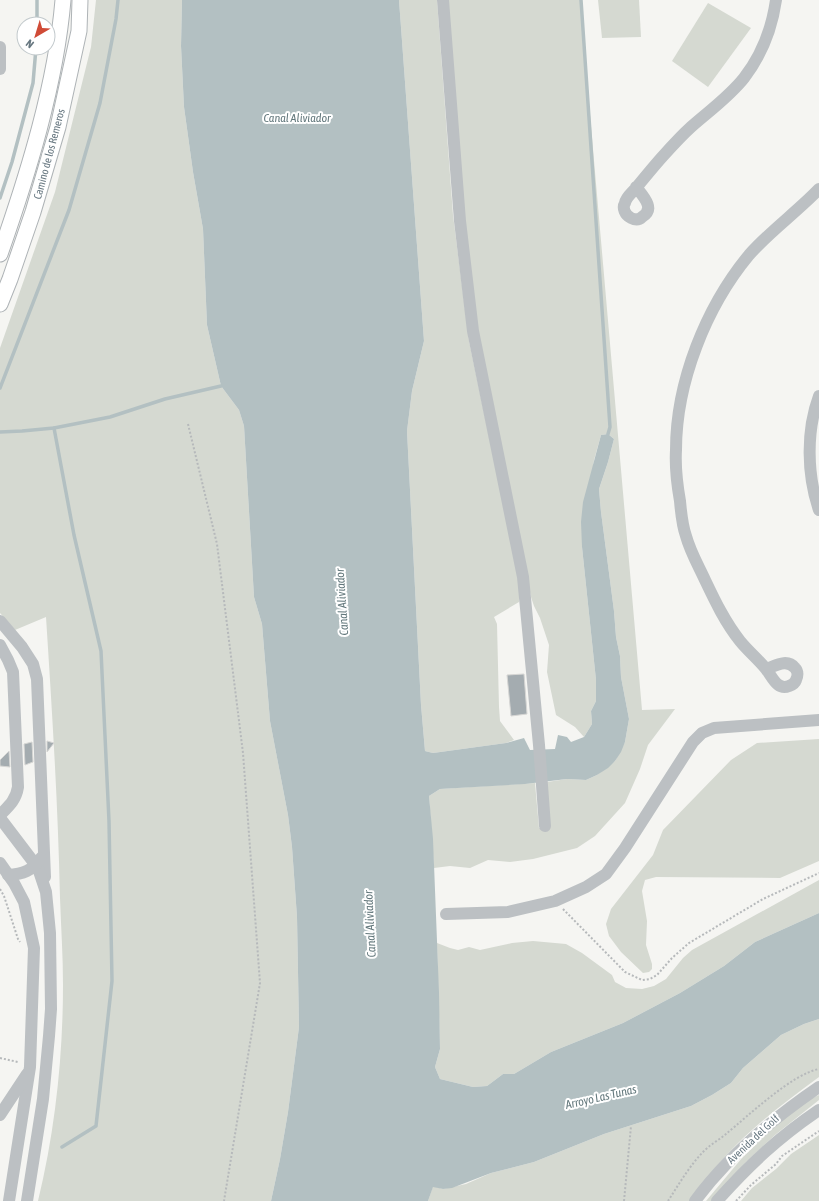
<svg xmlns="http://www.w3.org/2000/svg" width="819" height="1201" viewBox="0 0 819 1201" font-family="'Asap Condensed',sans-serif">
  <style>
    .green { fill: #d5d9d1 }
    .water { fill: #b3c0c2 }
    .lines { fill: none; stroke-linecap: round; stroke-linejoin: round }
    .stream { stroke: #b3c0c2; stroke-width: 3.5 }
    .building { fill: #a4acb0; stroke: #d6d6d4 }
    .major-casing { stroke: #aeb3b6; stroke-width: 17 }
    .path { stroke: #b6b9bb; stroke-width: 2; stroke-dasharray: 2 2; stroke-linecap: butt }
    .minor { stroke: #bcc0c3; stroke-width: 12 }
    .major { stroke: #fff; stroke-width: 15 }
    .labels { text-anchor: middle; stroke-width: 4; stroke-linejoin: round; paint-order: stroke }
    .street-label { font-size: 11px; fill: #677780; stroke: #fff }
    .water-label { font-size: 12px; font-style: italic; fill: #63787c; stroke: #fff }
  </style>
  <rect width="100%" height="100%" fill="#f5f5f2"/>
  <g class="green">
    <path d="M96 0H182L181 46 184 107 193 172 203 229 207 325 221 386 239 410 244 426 254 597 262 624 270 721 288 815 292 847 297 917 299 1027 288 1112 280 1159 271 1201H38C55 1131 63 1057 63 985 63 956 61 927 60 898 58 804 52 710 46 617L15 630 0 613V348L55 192 91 47Z"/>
    <polygon points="399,0 437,0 453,215 469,341 519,580 519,602 494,617 497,624 499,707 500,721 514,740 506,743 433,753 425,751 421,705 407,431 412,391 424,341"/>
    <polygon points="448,0 580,0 642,710 675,709 648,745 640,769 625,803 595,836 577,848 533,859 510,862 488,860 470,868 450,866 434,868 429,796 440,789 535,783 539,828 550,828 547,782 567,779 586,780 597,775 615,761 625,742 629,719 621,677 620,656 616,637 614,611 601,512 599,489 608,462 614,439 608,434 601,435 594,460 582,547 596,680 596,701 591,711 592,724 584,737 575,727 556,715 547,672 549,645 540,618 534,606 531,597 477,326 463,207"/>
    <polygon points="598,0 639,0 641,37 602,38"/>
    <polygon points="708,3 751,28 708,87 672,61"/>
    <polygon points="819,739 819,861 780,878 656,877 645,880 642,891 647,921 646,945 652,964 652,969 649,972 643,973 621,952 609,936 606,924 611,909 653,855 663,830 731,760 757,743"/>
    <polygon points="819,880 819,913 755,942 724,966 680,993 623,1023 551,1052 514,1074 503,1074 487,1086 473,1087 440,1079 435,1067 440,1049 437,943 450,948 458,950 469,947 480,950 512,943 533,941 566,944 582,953 612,975 615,982 626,988 642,989 654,986 666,979 683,958 692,950"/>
    <path d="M819 1019V1077C796 1094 773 1111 752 1130 728 1151 708 1176 689 1201H428L433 1186 443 1189 466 1184 491 1173 534 1162 604 1134 691 1106 712 1095 731 1083 743 1068 781 1035 804 1024Z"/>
    <polygon points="819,1095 819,1100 775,1135 746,1162 713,1201 706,1201 742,1158 771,1130 802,1103"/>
    <polygon points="819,1135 819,1201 741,1201 752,1188 776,1169 791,1154"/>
  </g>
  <polygon class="water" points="182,0 399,0 424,341 412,391 407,431 421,705 425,751 433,753 506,743 524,738 530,750 555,749 558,735 567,737 571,742 584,737 592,724 591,711 596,701 596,680 582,547 581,522 583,502 601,435 608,434 614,439 608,462 599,489 601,512 614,611 616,637 620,656 621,677 629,719 625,742 621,752 615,761 608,768 597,775 586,780 567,779 525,784 440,789 429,796 433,839 439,992 440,1049 435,1067 440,1079 473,1087 487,1086 503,1074 514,1074 551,1052 623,1023 680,993 724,966 755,942 819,913 819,1019 804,1024 781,1035 743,1068 731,1083 712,1095 691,1106 604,1134 534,1162 491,1173 452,1188 443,1189 433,1187 428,1201 271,1201 280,1159 288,1112 299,1027 297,917 292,847 288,815 270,721 262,624 254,597 244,426 239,410 221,386 207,325 203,229 193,172 184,107 181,46"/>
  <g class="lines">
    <g class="stream">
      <polyline points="37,0 37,24"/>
      <polyline points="581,0 610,427 608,434"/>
      <polyline points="0,198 12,162 33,83 36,48"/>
      <polyline points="0,388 69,210 100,103 116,19 118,0"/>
      <polyline points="54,428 74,535 101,651 109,821 112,981 96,1126 62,1147"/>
      <polyline points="0,432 22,431 54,428 110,417 165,399 221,386"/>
    </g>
  </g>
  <g class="building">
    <polygon points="524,674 527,714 511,716 507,675"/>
    <polygon points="47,741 54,743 47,752"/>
    <polygon points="32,742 33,762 25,765 24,744"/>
    <polygon points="9,751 10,767 0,766 0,760"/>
  </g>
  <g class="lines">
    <g class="major-casing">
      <g id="major">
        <path d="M0 254C28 174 56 84 63 0"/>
        <polyline points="0,304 10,279 33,212 58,127 79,31 80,0"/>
      </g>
    </g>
    <g class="path">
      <polyline points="188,424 217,544 243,753 260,983 224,1201"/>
      <polyline points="0,889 4,896 18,939 20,942"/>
      <polyline points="563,909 625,972 642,980 650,979 657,975 672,958 689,943 763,899 819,873"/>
      <polyline points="0,1058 18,1062"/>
      <polyline points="624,1201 631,1126"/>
      <path d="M668 1201C679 1184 690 1165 704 1151 711 1144 719 1140 726 1134 748 1116 792 1074 819 1069"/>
      <polyline points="736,1201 751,1185 776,1164 782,1156 819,1131"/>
    </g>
    <g class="minor">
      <polyline points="443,0 460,221 473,331 523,577 539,745 545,826"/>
      <polyline points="0,47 0,69"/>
      <path d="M636 187C643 196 656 209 642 217 639 220 635 220 631 218 625 215 622 208 625 203 626 197 632 193 636 188 645 177 654 166 663 156 672 146 681 136 691 127 709 111 729 97 744 78 761 56 772 28 776 0"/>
      <path d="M819 396C806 431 807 475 819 510"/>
      <polyline points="0,621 22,647 33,664 37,679 45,877"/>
      <path d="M0 645 8 660 13 672 18 787C16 800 9 806 0 815"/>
      <path d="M766 669C775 666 787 658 795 668 798 671 798 676 796 680 795 683 792 685 789 686 777 691 772 676 766 669 758 659 748 651 740 641 725 622 715 601 705 580 698 565 690 551 686 536 682 525 681 512 680 501 677 484 675 467 676 450 676 382 706 307 749 255 770 231 797 212 819 189"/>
      <polyline points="0,818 38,868 46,892 50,933 51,1009 49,1036 43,1099 27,1201"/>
      <polyline points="0,863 14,883 24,902 34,948 30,1067 9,1201"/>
      <path d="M8 875C23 874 32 871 41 858"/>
      <polyline points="446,914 508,912 555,901 586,887 606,874 625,848 693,742 702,733 714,728 819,720"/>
      <polyline points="0,1115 27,1074"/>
      <path d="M695 1201C729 1155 772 1119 819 1087"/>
      <path d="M717 1201C749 1165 779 1137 819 1110"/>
    </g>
    <use href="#major" class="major"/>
  </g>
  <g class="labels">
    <g class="street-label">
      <text transform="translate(49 154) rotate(-75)" y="4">Camino de los Remeros</text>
      <text transform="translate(753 1139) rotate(-43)" y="4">Avenida del Golf</text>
    </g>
    <g class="water-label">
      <text x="297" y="122">Canal Aliviador</text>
      <text transform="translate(342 602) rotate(-94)" y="4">Canal Aliviador</text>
      <text transform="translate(370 924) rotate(-93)" y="4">Canal Aliviador</text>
      <text transform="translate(601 1097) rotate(-13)" y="4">Arroyo Las Tunas</text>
    </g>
  </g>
  <g transform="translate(36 36) rotate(218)"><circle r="19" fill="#ffffff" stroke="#c2c9cc"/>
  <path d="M0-3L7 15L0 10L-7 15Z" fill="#d04b37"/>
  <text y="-6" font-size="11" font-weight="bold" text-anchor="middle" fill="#677780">N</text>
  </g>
</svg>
